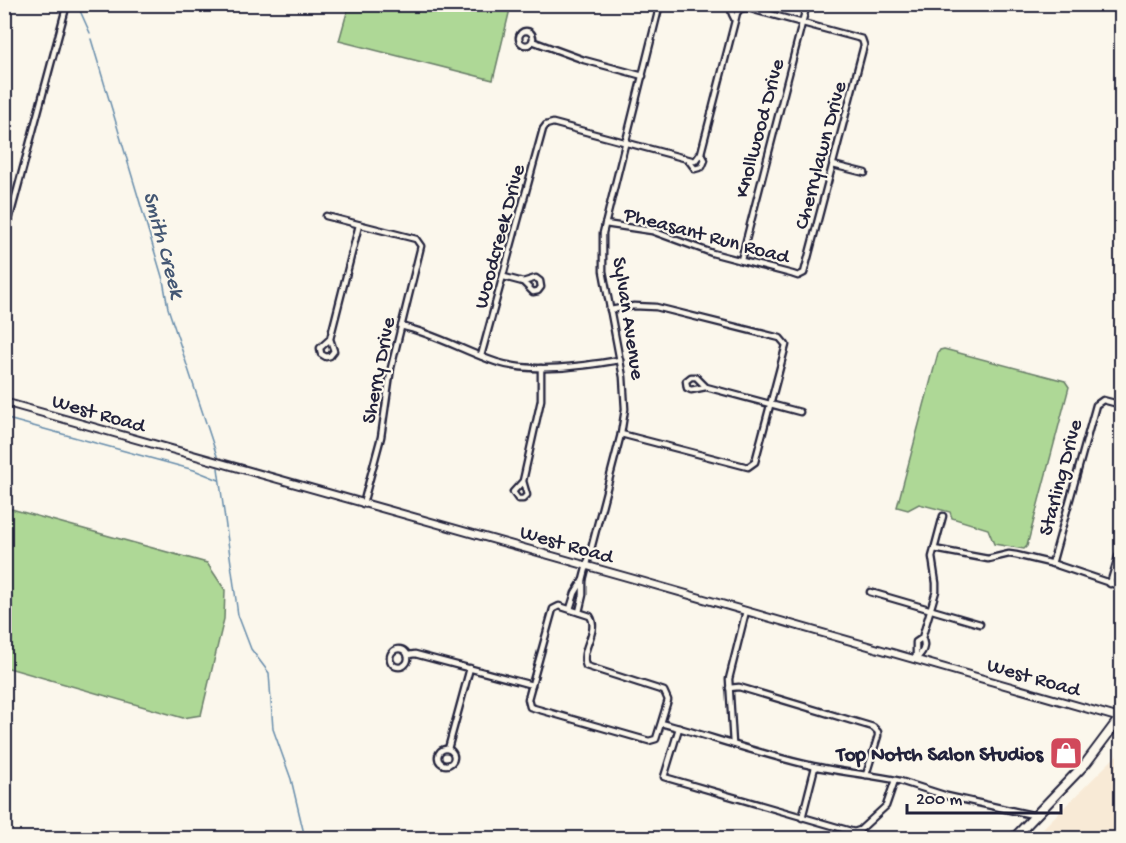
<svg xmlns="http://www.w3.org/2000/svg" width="1126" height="843" viewBox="0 0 1126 843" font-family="'Gochi Hand',sans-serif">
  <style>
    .built { fill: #f8ead6 }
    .green { fill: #aed896; stroke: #687d68; stroke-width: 1.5 }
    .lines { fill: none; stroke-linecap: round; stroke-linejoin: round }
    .stream { stroke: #668cab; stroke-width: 1.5 }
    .minor-casing { stroke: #22223b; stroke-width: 9 }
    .tertiary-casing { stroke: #22223b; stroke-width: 10 }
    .primary-casing { stroke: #22223b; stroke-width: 12 }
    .minor { stroke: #fbf7ec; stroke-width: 4.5 }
    .tertiary { stroke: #fbf7ec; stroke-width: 6 }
    .primary { stroke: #fbf7ec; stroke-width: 8 }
    .labels { text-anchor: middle; stroke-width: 4.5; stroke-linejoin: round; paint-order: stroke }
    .street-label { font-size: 21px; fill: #22223b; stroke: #fbf7ec }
    .poi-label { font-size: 21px; font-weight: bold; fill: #22223b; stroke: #fbf7ec; text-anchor: end }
    .water-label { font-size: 22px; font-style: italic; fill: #445773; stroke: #fbf7ec }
  </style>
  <rect width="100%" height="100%" fill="#fbf7ec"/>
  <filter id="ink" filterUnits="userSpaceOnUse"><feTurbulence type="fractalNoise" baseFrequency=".0167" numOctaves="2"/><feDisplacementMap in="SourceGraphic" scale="12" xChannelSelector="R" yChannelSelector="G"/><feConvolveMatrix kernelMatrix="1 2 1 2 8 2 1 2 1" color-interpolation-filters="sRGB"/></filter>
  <g filter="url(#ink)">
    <polygon class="built" points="1121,751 1121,838 1033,838"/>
    <g class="green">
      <polygon points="349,5 511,5 493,80 339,41"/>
      <polygon points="944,349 1065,381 1069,387 1027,546 1024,549 994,544 988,529 952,518 950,512 919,504 908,510 897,507 938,353 940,350"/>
      <polygon points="4,507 207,563 225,590 224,619 201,715 183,718 5,667"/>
    </g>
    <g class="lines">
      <g class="stream">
        <polyline points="77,4 90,33"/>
        <polyline points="91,39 163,280 168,308 217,456"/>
        <polyline points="4,418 194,470 219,480"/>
        <polyline points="218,468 238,615 251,649 269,673 273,729 291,779 305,838"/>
      </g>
      <g class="minor-casing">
        <g id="minor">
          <polyline points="730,4 732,14 735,20"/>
          <circle cx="526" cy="38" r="7"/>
          <polyline points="532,41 584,60 643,76"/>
          <polyline points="689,161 695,169 702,167 705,160 701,153"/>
          <polyline points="833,165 865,173"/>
          <polyline points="326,216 416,239 421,246 391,368 381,437 363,504"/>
          <polyline points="4,239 67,4"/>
          <polyline points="741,260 807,4"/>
          <polyline points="504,277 523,282 536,278 540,281 541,287 538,291 533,292 523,282"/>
          <polyline points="610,310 634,306 656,307 780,338 786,345 755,462 748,467 621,434"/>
          <path d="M401 326C435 334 464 351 496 362 533 374 583 366 620 360"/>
          <polyline points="330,339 320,348 321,354 326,357 330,356 334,351 330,339 359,225"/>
          <polyline points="481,356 543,129 546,125 553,123 695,161 701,153 737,13 740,9 747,8 862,39 864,45 804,273 798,276 792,274 712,253 652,231 605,224"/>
          <polyline points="706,387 696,377 691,377 686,381 687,388 691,390 706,387 800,412"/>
          <polyline points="523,481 527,495 523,499 518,499 513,492 523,481 541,400 541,368"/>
          <polyline points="934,549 988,559 1009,554 1016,555 1054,564 1122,587"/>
          <polyline points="1052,564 1096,405 1103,400 1122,405"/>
          <polyline points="1110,584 1122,544"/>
          <polyline points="870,592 980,624"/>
          <polyline points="570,609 575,593 583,580"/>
          <polyline points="579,612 583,595 583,580 621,434 625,409 623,377 603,271 603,233 660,4"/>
          <circle cx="399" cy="658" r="9"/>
          <polyline points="408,655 415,654 532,685"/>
          <path d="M916 659C922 653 927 647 922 638L936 591V583L932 557 943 516"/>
          <polyline points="916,659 916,642 922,638"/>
          <polyline points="729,688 739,687 873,727 878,732 878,736 866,775"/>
          <path d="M661 723 656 739 649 741 530 707 528 699 553 609 559 606 590 616C600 631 579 650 586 666L664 691 668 700 661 723 679 728"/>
          <polyline points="733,744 729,679 746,611"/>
          <circle cx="446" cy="757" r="8"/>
          <polyline points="448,749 470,668"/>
          <path d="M895 780 886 806 860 830 854 832 664 777 679 728C720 740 762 754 804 764 836 772 868 774 900 781L947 796 1037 816"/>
          <polyline points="802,818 815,767"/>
        </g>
      </g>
      <g class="tertiary-casing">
        <polyline id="tertiary" points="4,402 634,579 1120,718"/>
      </g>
      <g class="primary-casing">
        <polyline id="primary" points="1014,838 1086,763 1122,715"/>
      </g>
      <use href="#minor" class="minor"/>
      <use href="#tertiary" class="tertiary"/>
      <use href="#primary" class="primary"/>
    </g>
  </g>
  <defs>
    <g id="shop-square" transform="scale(1.725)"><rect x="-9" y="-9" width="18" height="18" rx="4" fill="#d1495b" stroke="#fbf7ec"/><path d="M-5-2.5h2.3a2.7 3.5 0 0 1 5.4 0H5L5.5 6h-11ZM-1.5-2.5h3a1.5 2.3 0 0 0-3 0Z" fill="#fff"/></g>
  </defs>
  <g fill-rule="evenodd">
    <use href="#shop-square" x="1066" y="753"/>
  </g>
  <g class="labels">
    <g class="street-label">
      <text transform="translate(758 128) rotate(-75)" y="7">Knollwood Drive</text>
      <text transform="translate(819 155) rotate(-75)" y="7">Cherrylawn Drive</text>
      <text transform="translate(707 234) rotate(15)" y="7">Pheasant Run Road</text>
      <text transform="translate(498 236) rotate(-75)" y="7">Woodcreek Drive</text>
      <text transform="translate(630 318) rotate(81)" y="7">Sylvan Avenue</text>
      <text transform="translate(377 370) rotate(-79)" y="7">Sherry Drive</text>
      <text transform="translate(99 412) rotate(16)" y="7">West Road</text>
      <text transform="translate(1059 477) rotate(-75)" y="7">Starling Drive</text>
      <text transform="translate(567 543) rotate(16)" y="7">West Road</text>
      <text transform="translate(1034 676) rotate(16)" y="7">West Road</text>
    </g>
    <g class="poi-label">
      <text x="1043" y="760">Top Notch Salon Studios</text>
    </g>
    <g class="water-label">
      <text transform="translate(166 244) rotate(75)" y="8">Smith Creek</text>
    </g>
  </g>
  <rect width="1126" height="843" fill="none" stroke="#fbf7ec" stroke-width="24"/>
  <rect x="12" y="12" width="1102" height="819" fill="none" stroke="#22223b" stroke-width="2" filter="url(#ink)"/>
  <path d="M907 804v9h154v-9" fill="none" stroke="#22223b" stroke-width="3"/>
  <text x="916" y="804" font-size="18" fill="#22223b" stroke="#fbf7ec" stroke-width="4.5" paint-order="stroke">200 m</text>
</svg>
